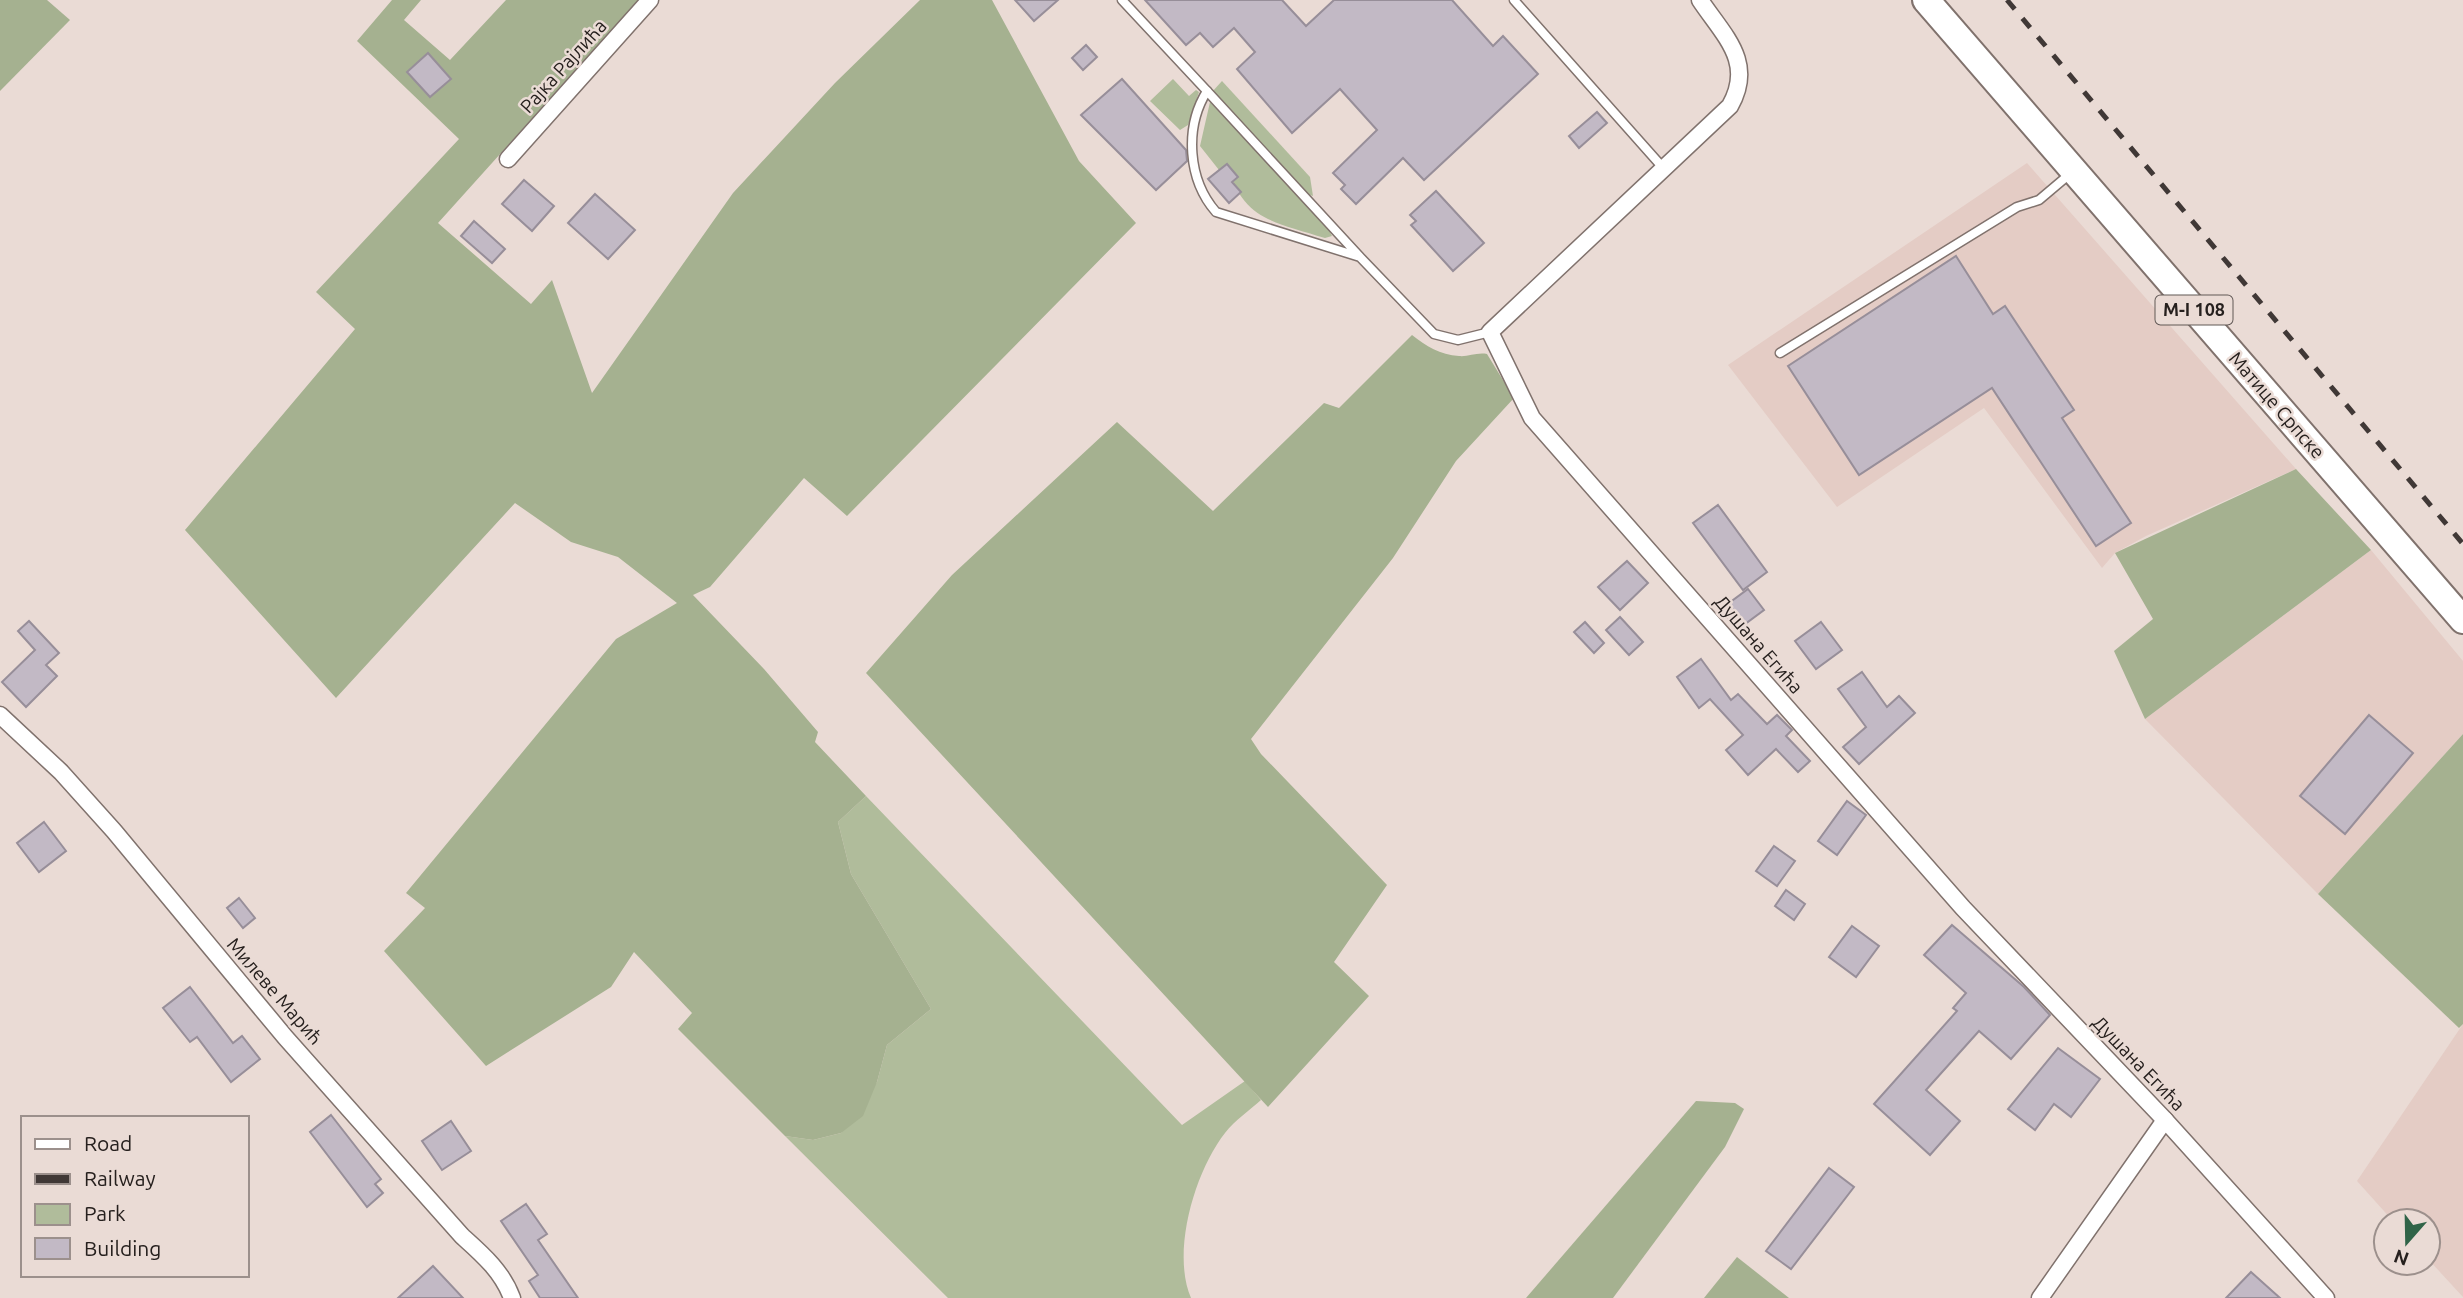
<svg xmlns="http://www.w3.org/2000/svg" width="2463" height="1298" viewBox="0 0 2463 1298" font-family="Ubuntu,sans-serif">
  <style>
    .built { fill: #e4ccc5 }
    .green { fill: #b0bc9b }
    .forest { fill: #a5b190 }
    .building { fill: #c2b9c5; stroke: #978e99; stroke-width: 2 }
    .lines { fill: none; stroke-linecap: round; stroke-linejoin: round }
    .service-casing { stroke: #80726d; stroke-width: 11 }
    .minor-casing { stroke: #80726d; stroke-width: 19 }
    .primary-casing { stroke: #80726d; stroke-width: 30 }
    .service { stroke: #fff; stroke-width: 8 }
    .minor { stroke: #fff; stroke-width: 16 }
    .primary { stroke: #fff; stroke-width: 26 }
    .rail { stroke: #403836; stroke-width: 5; stroke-dasharray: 12 12; stroke-linecap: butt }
    .labels { text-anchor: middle; stroke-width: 5; stroke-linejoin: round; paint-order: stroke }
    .shield { fill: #eadbd5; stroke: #615855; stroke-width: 2 }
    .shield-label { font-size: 18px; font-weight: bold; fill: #26201e }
    .street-label { font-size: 19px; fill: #26201e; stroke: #eadbd5 }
  </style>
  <rect width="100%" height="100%" fill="#eadbd5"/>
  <g class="built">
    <polygon points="2027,163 2296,469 2146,536 2115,553 2102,568 1984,408 1837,507 1728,365"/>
    <polygon points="2371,550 2463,661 2463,734 2318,894 2145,719"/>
    <polygon points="2463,1024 2463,1297 2428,1259 2428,1221 2393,1221 2357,1181"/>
  </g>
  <g class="green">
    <polygon points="1173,79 1189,96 1196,90 1199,92 1188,125 1180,130 1150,101"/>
    <polygon points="1222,81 1310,177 1313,196 1307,194 1212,92"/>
    <path d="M1210 102 1328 228 1332 236 1325 238C1274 222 1242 220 1227 164L1219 170 1200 146Z"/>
    <path d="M866 796 1182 1125 1245 1081 1261 1100C1250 1110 1235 1120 1225 1133 1195 1171 1171 1252 1191 1298H948L785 1136 813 1140 841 1133 877 1082 887 1045 931 1009 851 874 838 822Z"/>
  </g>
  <g class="forest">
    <polygon points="0,0 47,0 70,20 0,91"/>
    <polygon points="392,0 421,0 404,20 450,60 506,0 639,0 438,223 531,304 552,280 592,393 733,193 835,83 920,0 992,0 1079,161 1136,223 847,516 804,478 710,587 693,595 764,669 818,732 815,742 866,796 838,822 851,874 931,1009 887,1045 877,1082 863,1116 841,1133 813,1140 785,1136 678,1029 692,1013 634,952 611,987 486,1066 384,951 425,908 406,893 616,639 677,603 618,557 571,542 515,503 336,698 185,530 355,329 316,292 459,139 357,41"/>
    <path d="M1412 335C1426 346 1440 355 1459 356 1468 357 1477 352 1487 354L1514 398 1456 461 1393 558 1251 739 1261 754 1387 885 1334 962 1369 996 1268 1107 866 673 952 575 1117 422 1213 511 1324 403 1339 408Z"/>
    <polygon points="2296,469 2371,550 2145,719 2114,651 2153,619 2115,553"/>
    <polygon points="2463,734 2463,1024 2459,1028 2318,894"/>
    <polygon points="1696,1101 1735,1103 1744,1109 1725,1147 1613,1298 1526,1298"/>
    <polygon points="1737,1257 1789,1298 1704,1298"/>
  </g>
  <g class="building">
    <polygon points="1015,0 1058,0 1034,21"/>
    <polygon points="1145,0 1282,0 1306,26 1334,0 1452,0 1493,46 1503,36 1538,74 1424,180 1403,158 1356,204 1341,189 1345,185 1333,173 1377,130 1340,89 1292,133 1237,69 1255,52 1234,28 1213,47 1200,33 1186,45"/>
    <polygon points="1086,45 1097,57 1083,70 1072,58"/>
    <polygon points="428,53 451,79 430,97 407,72"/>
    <polygon points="1122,79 1186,150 1187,161 1156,190 1081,115"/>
    <polygon points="1597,112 1607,123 1579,148 1569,136"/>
    <polygon points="1227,164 1238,177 1232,182 1241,192 1229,203 1208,179"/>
    <polygon points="524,180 554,206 532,231 502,204"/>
    <polygon points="1436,191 1484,243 1453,271 1411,225 1416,221 1410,215"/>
    <polygon points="595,194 635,230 608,259 568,223"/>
    <polygon points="474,221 505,249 492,263 461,236"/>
    <polygon points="1956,256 1993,314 2005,306 2074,410 2062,418 2131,523 2096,546 1992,388 1859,475 1788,366"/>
    <polygon points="1718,505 1767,572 1743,590 1693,523"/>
    <polygon points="1627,561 1648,583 1620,610 1598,587"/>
    <polygon points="1748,589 1764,610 1737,630 1721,609"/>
    <polygon points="1620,617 1643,642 1629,655 1606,630"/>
    <polygon points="29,621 59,653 46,665 57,676 26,707 2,682 35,650 18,631"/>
    <polygon points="1585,622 1604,643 1594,653 1574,632"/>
    <polygon points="1821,622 1842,650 1816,669 1795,641"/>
    <polygon points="1701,659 1731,700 1738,694 1767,724 1777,715 1792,730 1786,736 1810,761 1798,772 1776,749 1748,775 1726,750 1743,735 1710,699 1699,708 1677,677"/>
    <polygon points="1862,672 1887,707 1899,696 1915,713 1859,764 1843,747 1866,727 1838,689"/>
    <polygon points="2369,715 2413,753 2345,834 2300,796"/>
    <polygon points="1847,801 1866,815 1837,855 1818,841"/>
    <polygon points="44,822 66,851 39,872 17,843"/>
    <polygon points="1774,846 1795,861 1777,886 1756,871"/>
    <polygon points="1786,890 1805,904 1794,920 1775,906"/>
    <polygon points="239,898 255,918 243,928 227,908"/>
    <polygon points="1952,925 2024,987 2050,1015 2011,1059 1979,1031 1926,1090 1960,1121 1930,1155 1874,1104 1957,1011 1953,1008 1966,993 1924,955"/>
    <polygon points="1852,926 1879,946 1856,977 1829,957"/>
    <polygon points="190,987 233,1043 242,1036 260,1059 231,1082 197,1037 190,1042 163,1008"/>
    <polygon points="2058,1048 2100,1079 2071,1117 2054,1104 2035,1130 2008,1109"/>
    <polygon points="331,1115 381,1179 375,1184 383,1193 367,1207 310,1132"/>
    <polygon points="451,1121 471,1151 442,1170 422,1141"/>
    <polygon points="1829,1168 1854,1187 1791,1269 1766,1251"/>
    <polygon points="526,1204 547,1234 538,1240 578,1298 540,1298 529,1281 538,1275 501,1221"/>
    <polygon points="433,1266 463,1298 398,1298"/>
    <polygon points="2251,1272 2280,1298 2226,1298"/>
  </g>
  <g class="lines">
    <g class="service-casing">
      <g id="service">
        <polyline points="1122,0 1207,91"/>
        <polyline points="1514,0 1665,170"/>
        <path d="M1360 257 1207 91C1184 128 1188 180 1216 212L1360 257 1434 334 1458 340 1490 332"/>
        <polyline points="1780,353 2017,207 2039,200 2071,173"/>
      </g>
    </g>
    <g class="minor-casing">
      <g id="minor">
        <path d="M1700 0C1724 36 1755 62 1730 106L1490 332 1532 418 1963 908 2165 1120 2326 1298"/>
        <polyline points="508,159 650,0"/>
        <path d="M0 715 61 772 114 831 285 1037 462 1236C482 1254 502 1271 512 1298"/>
        <polyline points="2040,1298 2165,1120"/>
      </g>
    </g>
    <g class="primary-casing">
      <polyline id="primary" points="1926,0 2463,620"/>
    </g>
    <use href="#service" class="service"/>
    <use href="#minor" class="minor"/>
    <use href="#primary" class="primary"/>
    <polyline class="rail" points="2007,0 2463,544"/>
  </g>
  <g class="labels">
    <rect class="shield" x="2155.5" y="295.5" width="77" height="29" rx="5"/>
    <g class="shield-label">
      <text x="2194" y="316">M-I 108</text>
    </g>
    <g class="street-label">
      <text transform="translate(563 66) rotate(-48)" y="7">Рајка Рајлића</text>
      <text transform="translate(2277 405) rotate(49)" y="7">Матице Српске</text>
      <text transform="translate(1759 644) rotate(49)" y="7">Душана Егића</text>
      <text transform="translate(275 991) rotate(49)" y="7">Милеве Мaрић</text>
      <text transform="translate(2139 1063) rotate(46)" y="7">Душана Егића</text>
    </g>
  </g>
  <rect x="21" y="1116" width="228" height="161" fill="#eadbd5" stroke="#9c908c" stroke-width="2"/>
  <rect x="35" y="1139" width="35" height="10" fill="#ffffff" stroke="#9c908c" stroke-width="2"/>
  <text x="84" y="1151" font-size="21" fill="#26201e">Road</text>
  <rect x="35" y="1174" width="35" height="10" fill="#403836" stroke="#9c908c" stroke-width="2"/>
  <text x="84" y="1186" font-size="21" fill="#26201e">Railway</text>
  <rect x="35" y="1204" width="35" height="21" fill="#b0bc9b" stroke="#9c908c" stroke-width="2"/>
  <text x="84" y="1221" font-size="21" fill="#26201e">Park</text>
  <rect x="35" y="1238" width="35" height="21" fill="#c2b9c5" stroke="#9c908c" stroke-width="2"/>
  <text x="84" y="1256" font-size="21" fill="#26201e">Building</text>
  <g transform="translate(2407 1242) rotate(200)"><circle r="33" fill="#eadbd5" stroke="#9c908c" stroke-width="2"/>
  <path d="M0-5L12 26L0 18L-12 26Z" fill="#306448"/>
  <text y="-10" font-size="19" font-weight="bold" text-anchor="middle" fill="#26201e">N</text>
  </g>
</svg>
